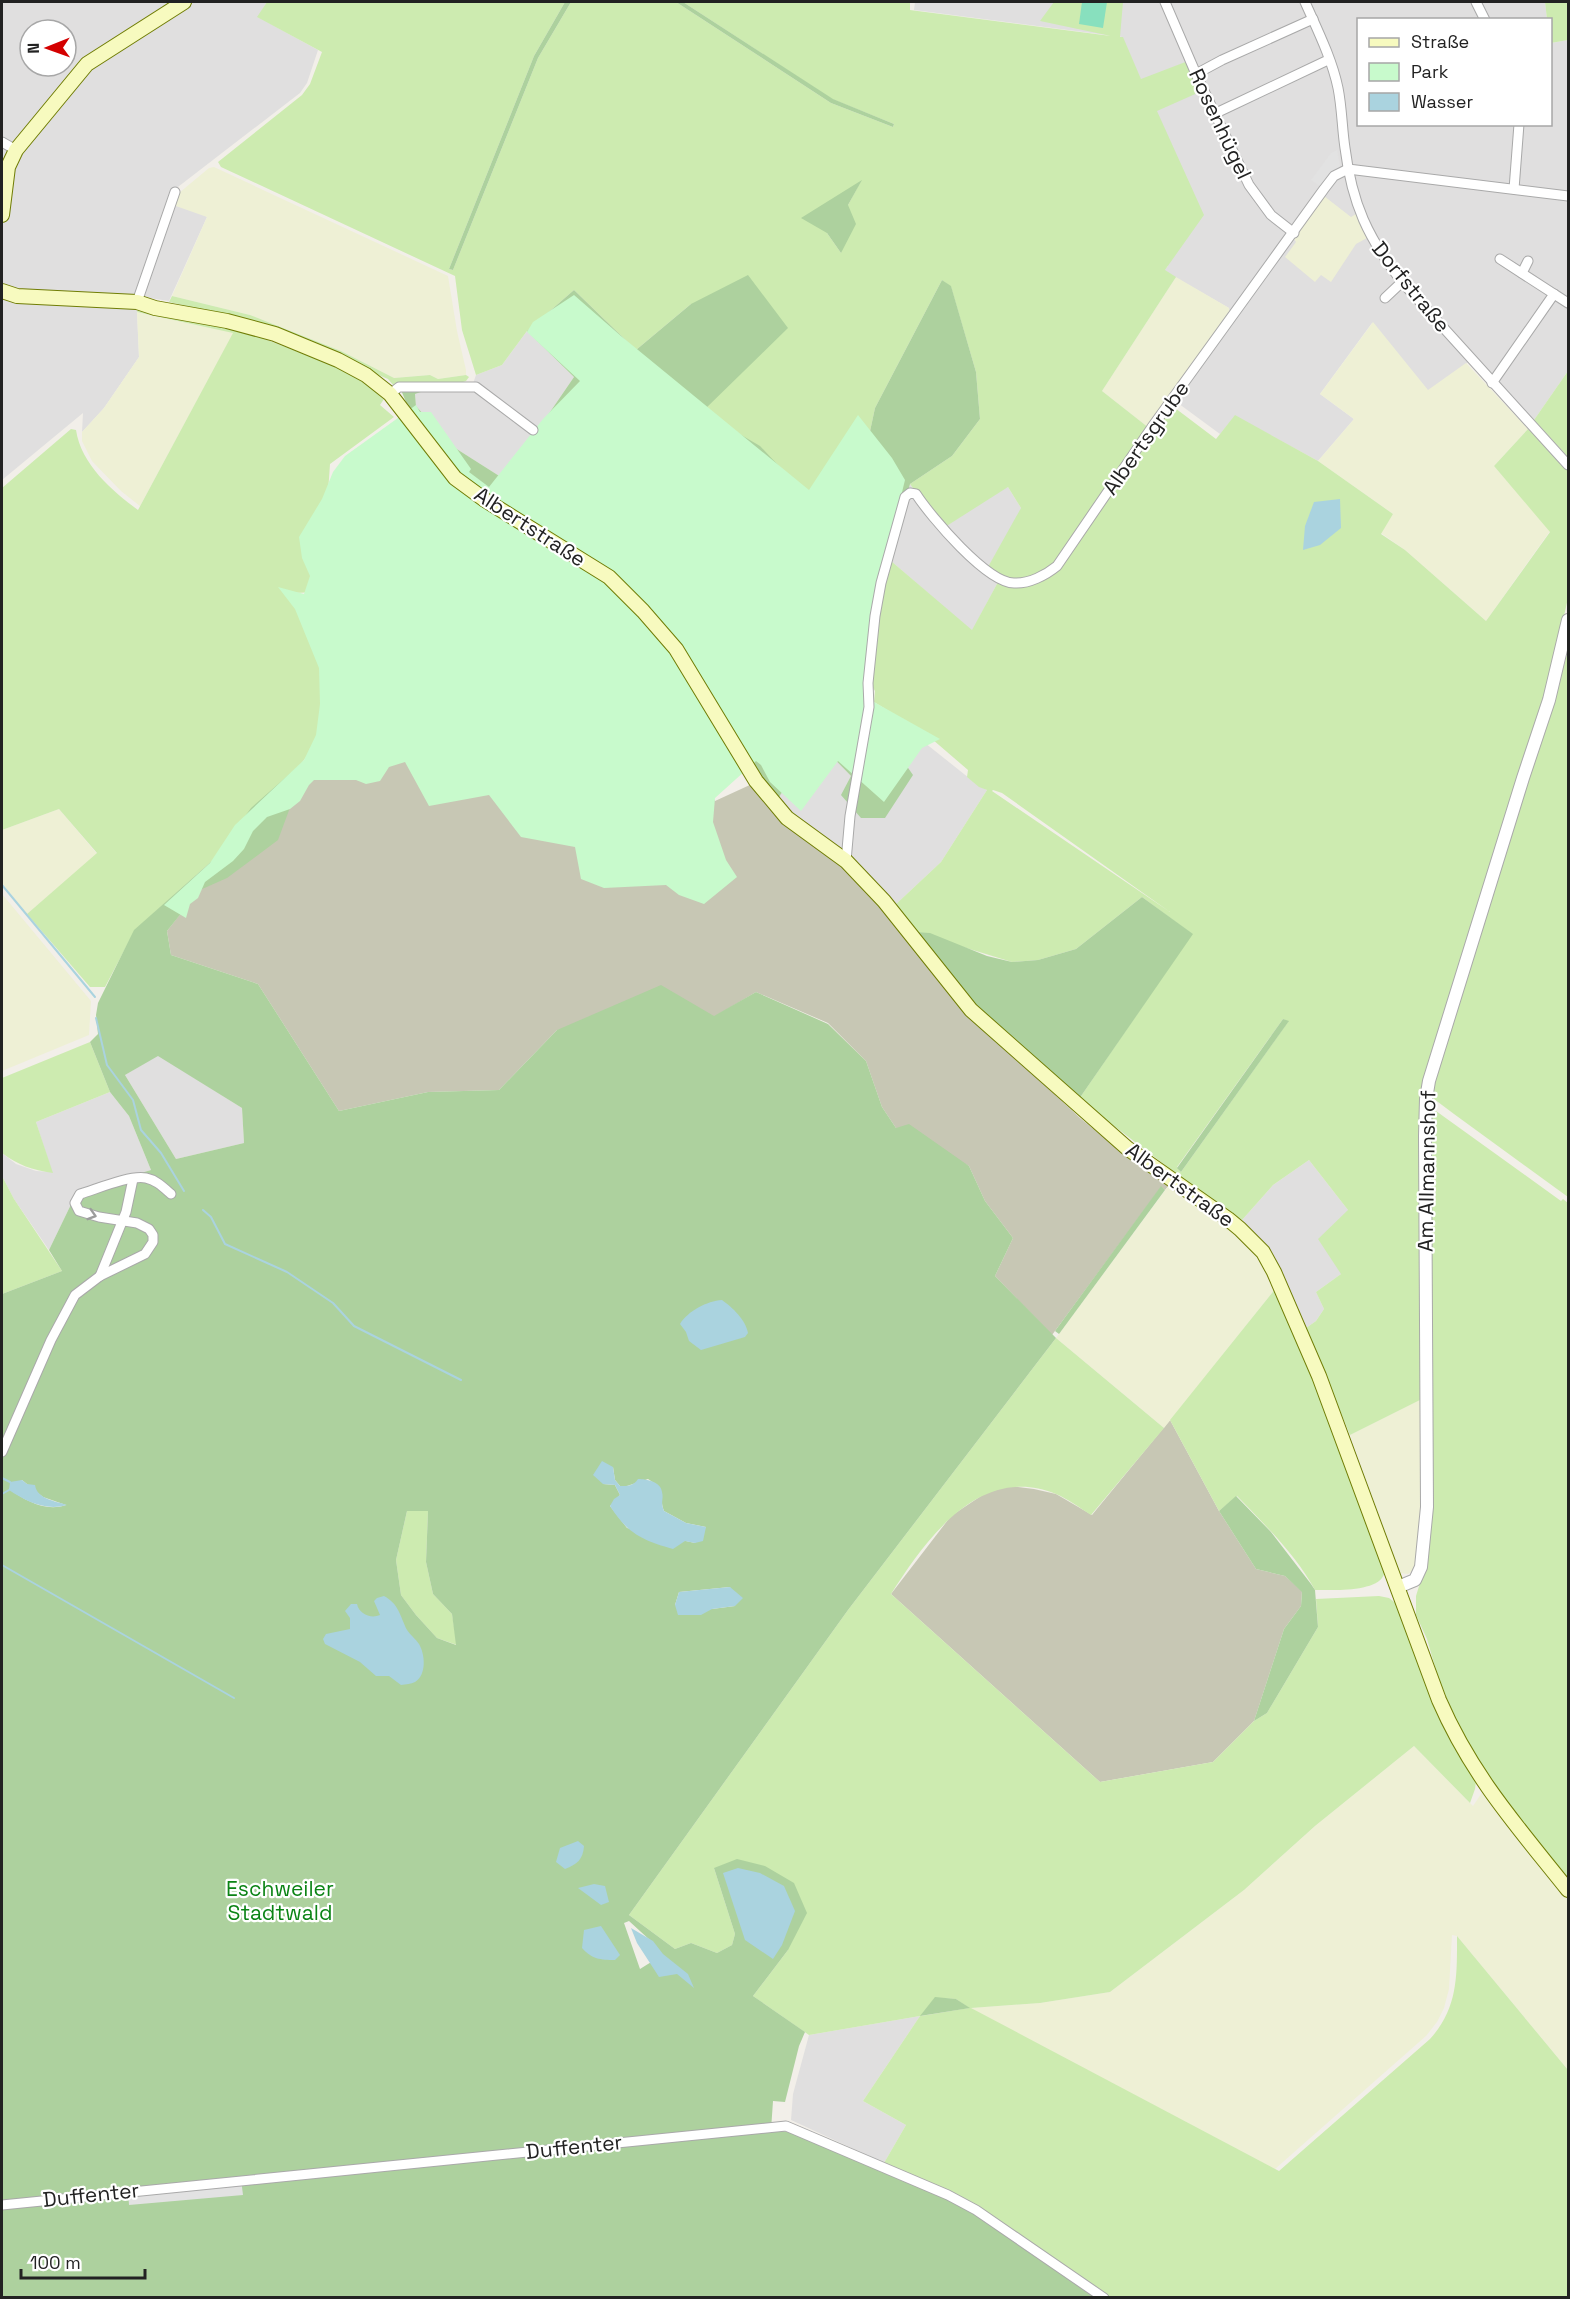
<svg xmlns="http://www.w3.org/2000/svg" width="1570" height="2299" viewBox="0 0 1570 2299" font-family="'Space Grotesk',sans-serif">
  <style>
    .residential { fill: #e0dfdf; fill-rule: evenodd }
    .construction { fill: #c7c7b4 }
    .farmland { fill: #eef0d5 }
    .grass { fill: #cdebb0; fill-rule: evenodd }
    .forest { fill: #add19e; fill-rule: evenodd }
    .park { fill: #c8facc }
    .pitch { fill: #88e0be }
    .parking { fill: #e2e2e2 }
    .water { fill: #aad3df }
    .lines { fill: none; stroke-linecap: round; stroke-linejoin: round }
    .stream { stroke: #aad3df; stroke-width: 2 }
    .minor-casing { stroke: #a9a9a9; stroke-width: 11 }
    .tertiary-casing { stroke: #a9a9a9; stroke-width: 14 }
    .secondary-casing { stroke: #707d05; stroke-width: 16 }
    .minor { stroke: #fff; stroke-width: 9 }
    .tertiary { stroke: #fff; stroke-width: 12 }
    .secondary { stroke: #f7fabf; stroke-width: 14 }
    .oneway { stroke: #9c9c9c }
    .labels { text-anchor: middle; stroke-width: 4.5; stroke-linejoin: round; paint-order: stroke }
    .street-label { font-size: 21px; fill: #222; stroke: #fff }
    .park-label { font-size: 21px; fill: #0c8416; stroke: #fff }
  </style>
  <rect width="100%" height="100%" fill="#f2efe9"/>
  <g class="residential">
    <path d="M2 2H267L258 17 318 50 307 83 300 93 174 190 207 217 169 301 143 297 137 312 139 357 104 408 82 432 83 413 2 480ZM30 30H66V66H30Z"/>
    <polygon points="915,2 1545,2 1547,19 1358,20 1358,124 1550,124 1551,43 1568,40 1568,371 1534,420 1474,358 1428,391 1372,323 1320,394 1354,419 1318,461 1235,416 1220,434 1171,398 1229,308 1164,271 1168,266 1156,111 1187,62 1141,80 1122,37 914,10"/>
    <polygon points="527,331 574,377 504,479 452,446 416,406 415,394 433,388 470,392 476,375 502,365"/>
    <polygon points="910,484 933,515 1008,487 1021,508 998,582 972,631 891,561"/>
    <polygon points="816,739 851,776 904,763 920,739 979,786 987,790 941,862 894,906 818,833 793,814 779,797"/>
    <polygon points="158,1055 242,1108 244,1143 176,1159 125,1075"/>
    <polygon points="110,1092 129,1116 151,1170 77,1192 49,1250 14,1199 2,1176 2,1153 16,1164 36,1171 52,1172 36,1122"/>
    <polygon points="1309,1160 1348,1210 1341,1274 1316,1292 1324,1309 1316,1321 1306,1328 1269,1248 1242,1220 1273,1185"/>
    <polygon points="920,2016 863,2101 906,2125 884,2163 791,2120 793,2094 809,2035"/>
  </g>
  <g class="construction">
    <polygon points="573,600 715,801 752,784 842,865 879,905 966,1012 1080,1118 1123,1153 1169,1185 1165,1190 1161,1187 1052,1335 995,1276 1013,1238 985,1201 969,1166 896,1128 882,1107 866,1061 828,1023 756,992 714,1017 557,1030 499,1090 428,1092 339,1111 258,984 171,955 167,931 200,889 301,778"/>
    <polygon points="1170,1420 1219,1511 1256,1569 1285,1576 1302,1591 1301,1606 1284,1629 1254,1721 1213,1762 1100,1782 891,1594 951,1516 987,1492 1010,1486 1034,1489 1056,1494 1092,1515"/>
  </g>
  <g class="farmland">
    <polygon points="214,167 448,276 457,331 466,370 466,375 438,379 430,375 394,378 341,351 250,315 172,296 207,217 173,205 179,193 209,168"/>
    <polygon points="1324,196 1351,217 1356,214 1367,238 1356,244 1331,282 1321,275 1315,282 1285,257 1296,242 1293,237"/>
    <polygon points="1176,277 1229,308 1230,315 1149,428 1102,391"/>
    <polygon points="137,312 234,332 140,506 121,491 92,461 82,441 82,432 104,408 139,357"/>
    <polygon points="1373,322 1428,390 1466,363 1528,429 1494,466 1550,531 1486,621 1405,550 1381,533 1393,514 1318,461 1354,419 1320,394"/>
    <polygon points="59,809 97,854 27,914 2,883 2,830"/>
    <polygon points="2,894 91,1001 89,1035 2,1071"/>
    <polygon points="1169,1185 1232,1228 1257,1256 1276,1288 1164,1428 1056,1338"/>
    <polygon points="1422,1399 1424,1507 1416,1568 1408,1574 1400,1573 1350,1435"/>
    <polygon points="1414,1746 1473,1806 1483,1791 1568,1898 1568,2070 1457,1936 1452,1935 1449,1989 1444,2008 1437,2022 1426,2036 1275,2169 970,2008 1040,2003 1110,1992 1244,1890 1315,1826"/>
  </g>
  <g class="grass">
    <path d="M267 2H565L534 56 449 269 453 270 538 58 571 2H676L831 103 893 127 894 124 832 99 683 2H910V10L1111 36 1040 21 1054 2H1123L1120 37H1123L1141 79 1188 61 1202 91 1157 111 1204 215 1165 270 1176 277 1102 391 1149 428 1054 564C1042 574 1019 585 1004 578 998 576 993 570 988 567L1021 508 1008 487 945 527 933 515 910 484 952 456 980 419 976 372 951 287 942 280 875 408 869 436 809 498 702 412 691 304 636 350 574 290 527 331 502 365 476 375 462 330 455 276 221 167 218 162 302 95 310 84 322 52 257 17ZM861 181 848 205 841 253 827 233Z"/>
    <polygon points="1545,2 1568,2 1568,40 1551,43 1550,20 1547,19"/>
    <polygon points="172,296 250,315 341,351 394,378 430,375 438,379 466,375 469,377 466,381 460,383 394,386 388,379 249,320 169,302"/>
    <path d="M139 308 249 333 333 365 363 381 384 399 380 405 394 417 330 464 321 592 292 593 340 711 301 764 213 860 135 930 105 987H90L27 914 97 853 59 809 2 830V488L71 429 76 430C81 464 112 491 138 510L233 333 137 312Z"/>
    <polygon points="1568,371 1568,457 1534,420"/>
    <path d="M1175 408 1216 439 1235 415 1318 461 1393 514 1381 534 1405 550 1486 621 1550 532 1494 466 1528 429 1568 468V598L1546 696 1423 1084 1422 1399 1350 1435 1306 1328 1316 1321 1324 1309 1316 1292 1341 1274 1318 1239 1348 1210 1309 1160 1273 1185 1242 1220 1204 1195 1079 1099 1192 934 1142 897 1076 949 1038 960 1012 962 914 932 894 906 941 862 987 790 979 787 967 777 968 770 925 733 874 702 875 691 870 683 877 616 891 561 972 630 998 582 1050 576 1170 409ZM993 790 1002 793 1170 912 992 791ZM1283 1019 1288 1022 1181 1172 1177 1167Z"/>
    <polygon points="1568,650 1568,1197 1454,1114 1434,1099 1431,1095 1516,814 1555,700"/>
    <path d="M90 1042 110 1092 36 1122 53 1173C32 1170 18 1165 2 1153V1078Z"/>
    <polygon points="1433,1111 1436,1111 1561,1201 1563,1199 1568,1203 1568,1880 1504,1801 1461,1732 1438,1677 1427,1639 1416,1615 1416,1596 1427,1560 1430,1113"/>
    <polygon points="2,1176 14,1199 62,1271 2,1294"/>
    <path d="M1276 1288 1314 1379 1386 1569C1385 1572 1384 1575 1382 1578 1371 1592 1332 1590 1315 1590 1296 1555 1265 1525 1237 1496L1219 1511 1170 1420Z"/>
    <path d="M1056 1338 1164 1428 1091 1515C1080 1508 1068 1499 1056 1494 980 1463 926 1539 891 1594L1100 1782 1213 1762 1254 1721 1267 1713 1318 1627 1316 1599 1379 1596 1389 1598 1398 1605 1411 1646 1464 1762 1476 1781 1475 1789 1470 1803 1414 1746 1315 1826 1244 1890 1110 1992 1040 2003 971 2008 1279 2171 1430 2039C1458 2008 1457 1976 1457 1936L1568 2070V2297H1108L978 2207 884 2163 906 2125 863 2101 920 2016 809 2035 753 1996 788 1950 714 1868 735 1934 732 1945 717 1953 691 1943 675 1949 629 1915 848 1610ZM935 1998 956 1999 969 2008 921 2016Z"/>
    <polygon points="407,1511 428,1511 426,1562 433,1594 452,1614 457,1645 437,1638 416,1615 401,1595 396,1560"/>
  </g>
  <g class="forest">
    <polygon points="565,2 571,2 538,58 453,270 449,269 534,56"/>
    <polygon points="676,2 683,2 833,99 894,124 893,127 831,103"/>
    <polygon points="862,180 848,205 856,224 841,253 827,233 801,218"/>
    <polygon points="748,275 788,328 702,412 760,446 809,498 869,436 875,408 942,280 951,286 976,372 980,419 952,456 910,484 900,523 887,559 867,709 913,775 885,818 861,818 841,795 851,776 816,740 779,797 762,779 727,717 460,469 406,402 401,390 433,388 415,394 416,406 452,446 504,479 574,377 527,331 574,290 636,350 691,304"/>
    <path d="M301 764V778L278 840 227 878 200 890 167 931 171 955 258 984 339 1111 428 1092 499 1090 557 1030 661 985 714 1016 756 992 828 1024 866 1061 882 1107 896 1128 909 1124 969 1166 985 1201 1013 1238 995 1276 1056 1338 848 1610 629 1915 675 1949 691 1943 717 1953 732 1945 735 1934 714 1868 737 1859 765 1866 794 1883 807 1913 788 1950 753 1996 805 2032 799 2046 785 2102 773 2101 771 2130 798 2133 947 2198 975 2213 1097 2297 2 2298V1294L62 1271 49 1250 77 1192 151 1170 129 1116 110 1092 90 1042 98 1034 96 1015 98 1003 134 930 213 860 251 808ZM158 1056 242 1108 244 1143 176 1159 125 1075ZM613 1467 615 1480 620 1486H627L648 1479C668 1491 658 1494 664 1511L686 1523 706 1527 695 1543 627 1528 610 1506 620 1495 615 1485 603 1484ZM22 1480 43 1497 66 1505C46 1512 26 1501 9 1489ZM407 1511H428L426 1562 433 1594 452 1614 456 1645 437 1638 416 1615 401 1595 396 1560ZM730 1587 735 1606 712 1609 675 1605 679 1592ZM629 1921 652 1942 656 1959 640 1969 624 1923Z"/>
    <polygon points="1142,897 1193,934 1079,1099 975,1006 914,932 930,933 987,956 1012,962 1038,960 1076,949"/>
    <polygon points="1283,1019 1289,1021 1181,1172 1177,1168"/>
    <polygon points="1161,1186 1165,1190 1059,1334 1055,1331"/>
    <polygon points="1236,1496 1271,1532 1311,1584 1315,1590 1318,1627 1267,1713 1254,1721 1284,1629 1301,1606 1302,1592 1285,1576 1256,1569 1219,1511"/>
    <polygon points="935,1997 956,1999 970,2008 920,2016"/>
  </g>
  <polygon class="park" points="574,295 621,336 809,490 858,415 892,458 905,480 871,619 865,697 940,739 922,748 884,802 838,761 801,811 770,782 761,765 756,761 715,798 713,822 726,860 737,877 704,904 679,895 666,885 604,888 581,879 575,847 521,837 489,795 429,806 405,762 389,767 380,781 366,784 356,780 314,780 309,785 300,801 290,809 267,817 253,831 244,849 233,861 205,882 198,898 190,904 186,918 164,905 210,863 235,825 304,760 316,735 320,704 319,668 295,609 278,587 304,594 310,576 302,558 299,537 322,499 333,472 345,456 416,405 420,412 431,412 471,469 469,472 489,487 543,419 580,381 527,332 533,322"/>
  <polygon class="pitch" points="1082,2 1107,2 1103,28 1079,24"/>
  <g class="parking">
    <polygon points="1337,150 1341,172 1324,189 1311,180 1331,153"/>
    <polygon points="241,2179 243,2195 129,2205 128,2191"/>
  </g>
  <g class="water">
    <polygon points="1340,499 1341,528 1320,545 1303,550 1305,526 1314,502"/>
    <path d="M722 1300C732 1307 746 1320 748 1333L745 1337 701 1350 689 1341 686 1332 680 1324C688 1311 707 1301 722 1300Z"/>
    <path d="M602 1461 613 1467 615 1480 620 1486C627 1486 634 1486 638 1479 647 1479 661 1482 662 1492 664 1500 660 1501 664 1511L686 1523 706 1527 703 1541 695 1543 685 1541 673 1549C642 1540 628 1534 610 1506L614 1499 620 1495 615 1485 603 1484 593 1475Z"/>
    <path d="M22 1480 27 1484 35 1485C37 1499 55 1501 67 1505 46 1511 27 1502 9 1490L10 1482Z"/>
    <polygon points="730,1587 743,1598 735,1606 712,1609 701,1615 678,1615 675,1605 679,1592"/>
    <path d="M384 1596C399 1604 400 1616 407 1630 410 1635 416 1639 419 1644 425 1654 427 1675 415 1682 411 1684 406 1684 401 1685L389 1676H376L360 1662 325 1644 323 1639 326 1634 350 1629V1618L345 1611 351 1604H357C359 1614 371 1619 380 1615L374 1601 377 1598Z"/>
    <path d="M578 1841 584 1846C583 1860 577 1864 565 1869L556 1862 560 1848Z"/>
    <polygon points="738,1868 760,1873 784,1886 795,1911 782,1945 773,1959 745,1940 723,1873"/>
    <polygon points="594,1884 605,1886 609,1902 601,1905 578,1888"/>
    <path d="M601 1926 620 1955 615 1960C600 1960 592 1959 582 1948L584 1930Z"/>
    <polygon points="631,1928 653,1941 663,1954 688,1974 694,1988 677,1974 659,1977 637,1943"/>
  </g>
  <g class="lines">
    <g class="stream">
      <polyline points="2,885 95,997"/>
      <polyline points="96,1018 107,1065 133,1100 141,1130 161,1153 184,1191"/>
      <polyline points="203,1210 211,1217 225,1244 287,1272 333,1303 354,1326 461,1380"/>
      <polyline points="2,1478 10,1482"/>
      <polyline points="2,1494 9,1490"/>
      <polyline points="2,1565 234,1698"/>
    </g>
    <g class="minor-casing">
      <g id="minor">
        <polyline points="1165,2 1196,74 1249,185 1271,215 1294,233"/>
        <path d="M1305 2C1317 29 1332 59 1338 88 1342 108 1342 128 1345 148 1352 204 1368 238 1402 282L1568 465"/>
        <polyline points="1476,2 1485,20"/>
        <polyline points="1196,74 1222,60 1313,19"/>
        <polyline points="1214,114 1328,60"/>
        <polyline points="2,142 16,150"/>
        <polyline points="1348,169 1568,196"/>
        <polyline points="1514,189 1519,124"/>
        <polyline points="1522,273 1528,261"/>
        <polyline points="1554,294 1568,303"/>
        <polyline points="1385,298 1402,282"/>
        <polyline points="137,302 175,192"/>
        <polyline points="1492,383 1554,294 1500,259"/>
        <polyline points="390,394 399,387 476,387 533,430"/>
        <path d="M846 861 850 816 869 707 868 683 875 616 881 583 905 497 910 493 916 494C931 517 987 583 1014 583 1029 584 1046 575 1057 566L1152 427 1324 189 1334 176 1348 169"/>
        <polyline points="100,1276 126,1212 133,1179"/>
        <path d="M2 1452 51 1340 75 1295 100 1276 145 1254 153 1242V1235L149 1229 137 1223 99 1217 79 1211 75 1203 80 1194C97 1189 129 1175 146 1178 156 1180 163 1187 171 1194"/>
        <polyline points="2,2205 786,2126 948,2195 976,2210 1104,2298"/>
      </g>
    </g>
    <g class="tertiary-casing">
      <polyline id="tertiary" points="1398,1587 1415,1580 1421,1567 1427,1507 1425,1136 1426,1099 1429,1081 1523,778 1549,700 1568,620"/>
    </g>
    <g class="secondary-casing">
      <g id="secondary">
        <polyline points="2,215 8,167 16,150 87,64 184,2"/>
        <path d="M2 291 17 296 137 302 155 308 227 321 275 334 338 360 366 375 390 394 455 478 485 500 609 577 643 611 676 649 756 781 787 818 846 861 884 901 971 1010 1127 1148 1228 1219 1240 1229 1263 1252 1274 1272 1319 1376 1439 1700C1472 1776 1517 1826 1568 1890"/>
      </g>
    </g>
    <use href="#minor" class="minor"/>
    <use href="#tertiary" class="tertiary"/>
    <use href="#secondary" class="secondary"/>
  </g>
  <defs><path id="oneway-chevron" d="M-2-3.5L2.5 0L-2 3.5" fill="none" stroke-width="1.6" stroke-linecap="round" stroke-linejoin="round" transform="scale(1.5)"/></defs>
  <use class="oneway" href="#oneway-chevron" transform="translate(92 1215) rotate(17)"/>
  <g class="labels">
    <g class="street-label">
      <text transform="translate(1220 124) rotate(65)" y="7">Rosenhügel</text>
      <text transform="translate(1411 287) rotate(51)" y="7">Dorfstraße</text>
      <text transform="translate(1146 438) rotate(-55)" y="7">Albertsgrube</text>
      <text transform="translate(530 527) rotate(33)" y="7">Albertstraße</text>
      <text transform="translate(1427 1171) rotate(-89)" y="7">Am Allmannshof</text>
      <text transform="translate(1180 1185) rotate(36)" y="7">Albertstraße</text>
      <text transform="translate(574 2147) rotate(-6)" y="7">Duffenter</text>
      <text transform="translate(91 2195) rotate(-6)" y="7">Duffenter</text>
    </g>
    <g class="park-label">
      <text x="280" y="1896">Eschweiler<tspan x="280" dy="24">Stadtwald</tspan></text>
    </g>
  </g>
  <rect width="1570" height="2299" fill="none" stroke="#222222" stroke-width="6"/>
  <rect x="1357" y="18" width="195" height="108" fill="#ffffff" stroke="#a7a7a7" stroke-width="1.5"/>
  <rect x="1369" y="38" width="30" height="9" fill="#f7fabf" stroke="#a7a7a7" stroke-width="1.5"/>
  <text x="1411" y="48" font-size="18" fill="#222222">Straße</text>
  <rect x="1369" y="63" width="30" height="18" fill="#c8facc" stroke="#a7a7a7" stroke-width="1.5"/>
  <text x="1411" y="78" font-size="18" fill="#222222">Park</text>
  <rect x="1369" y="93" width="30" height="18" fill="#aad3df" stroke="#a7a7a7" stroke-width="1.5"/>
  <text x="1411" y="108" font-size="18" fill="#222222">Wasser</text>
  <g transform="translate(48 48) rotate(269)"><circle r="28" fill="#ffffff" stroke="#a7a7a7" stroke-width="1.5"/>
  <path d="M0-4.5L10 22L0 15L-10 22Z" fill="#d40000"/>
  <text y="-9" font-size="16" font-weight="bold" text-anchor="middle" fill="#222222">N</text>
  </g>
  <path d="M21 2269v9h124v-9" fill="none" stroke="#222222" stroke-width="3"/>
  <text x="30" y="2269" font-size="18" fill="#222222" stroke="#ffffff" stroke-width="4.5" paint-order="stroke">100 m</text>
</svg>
